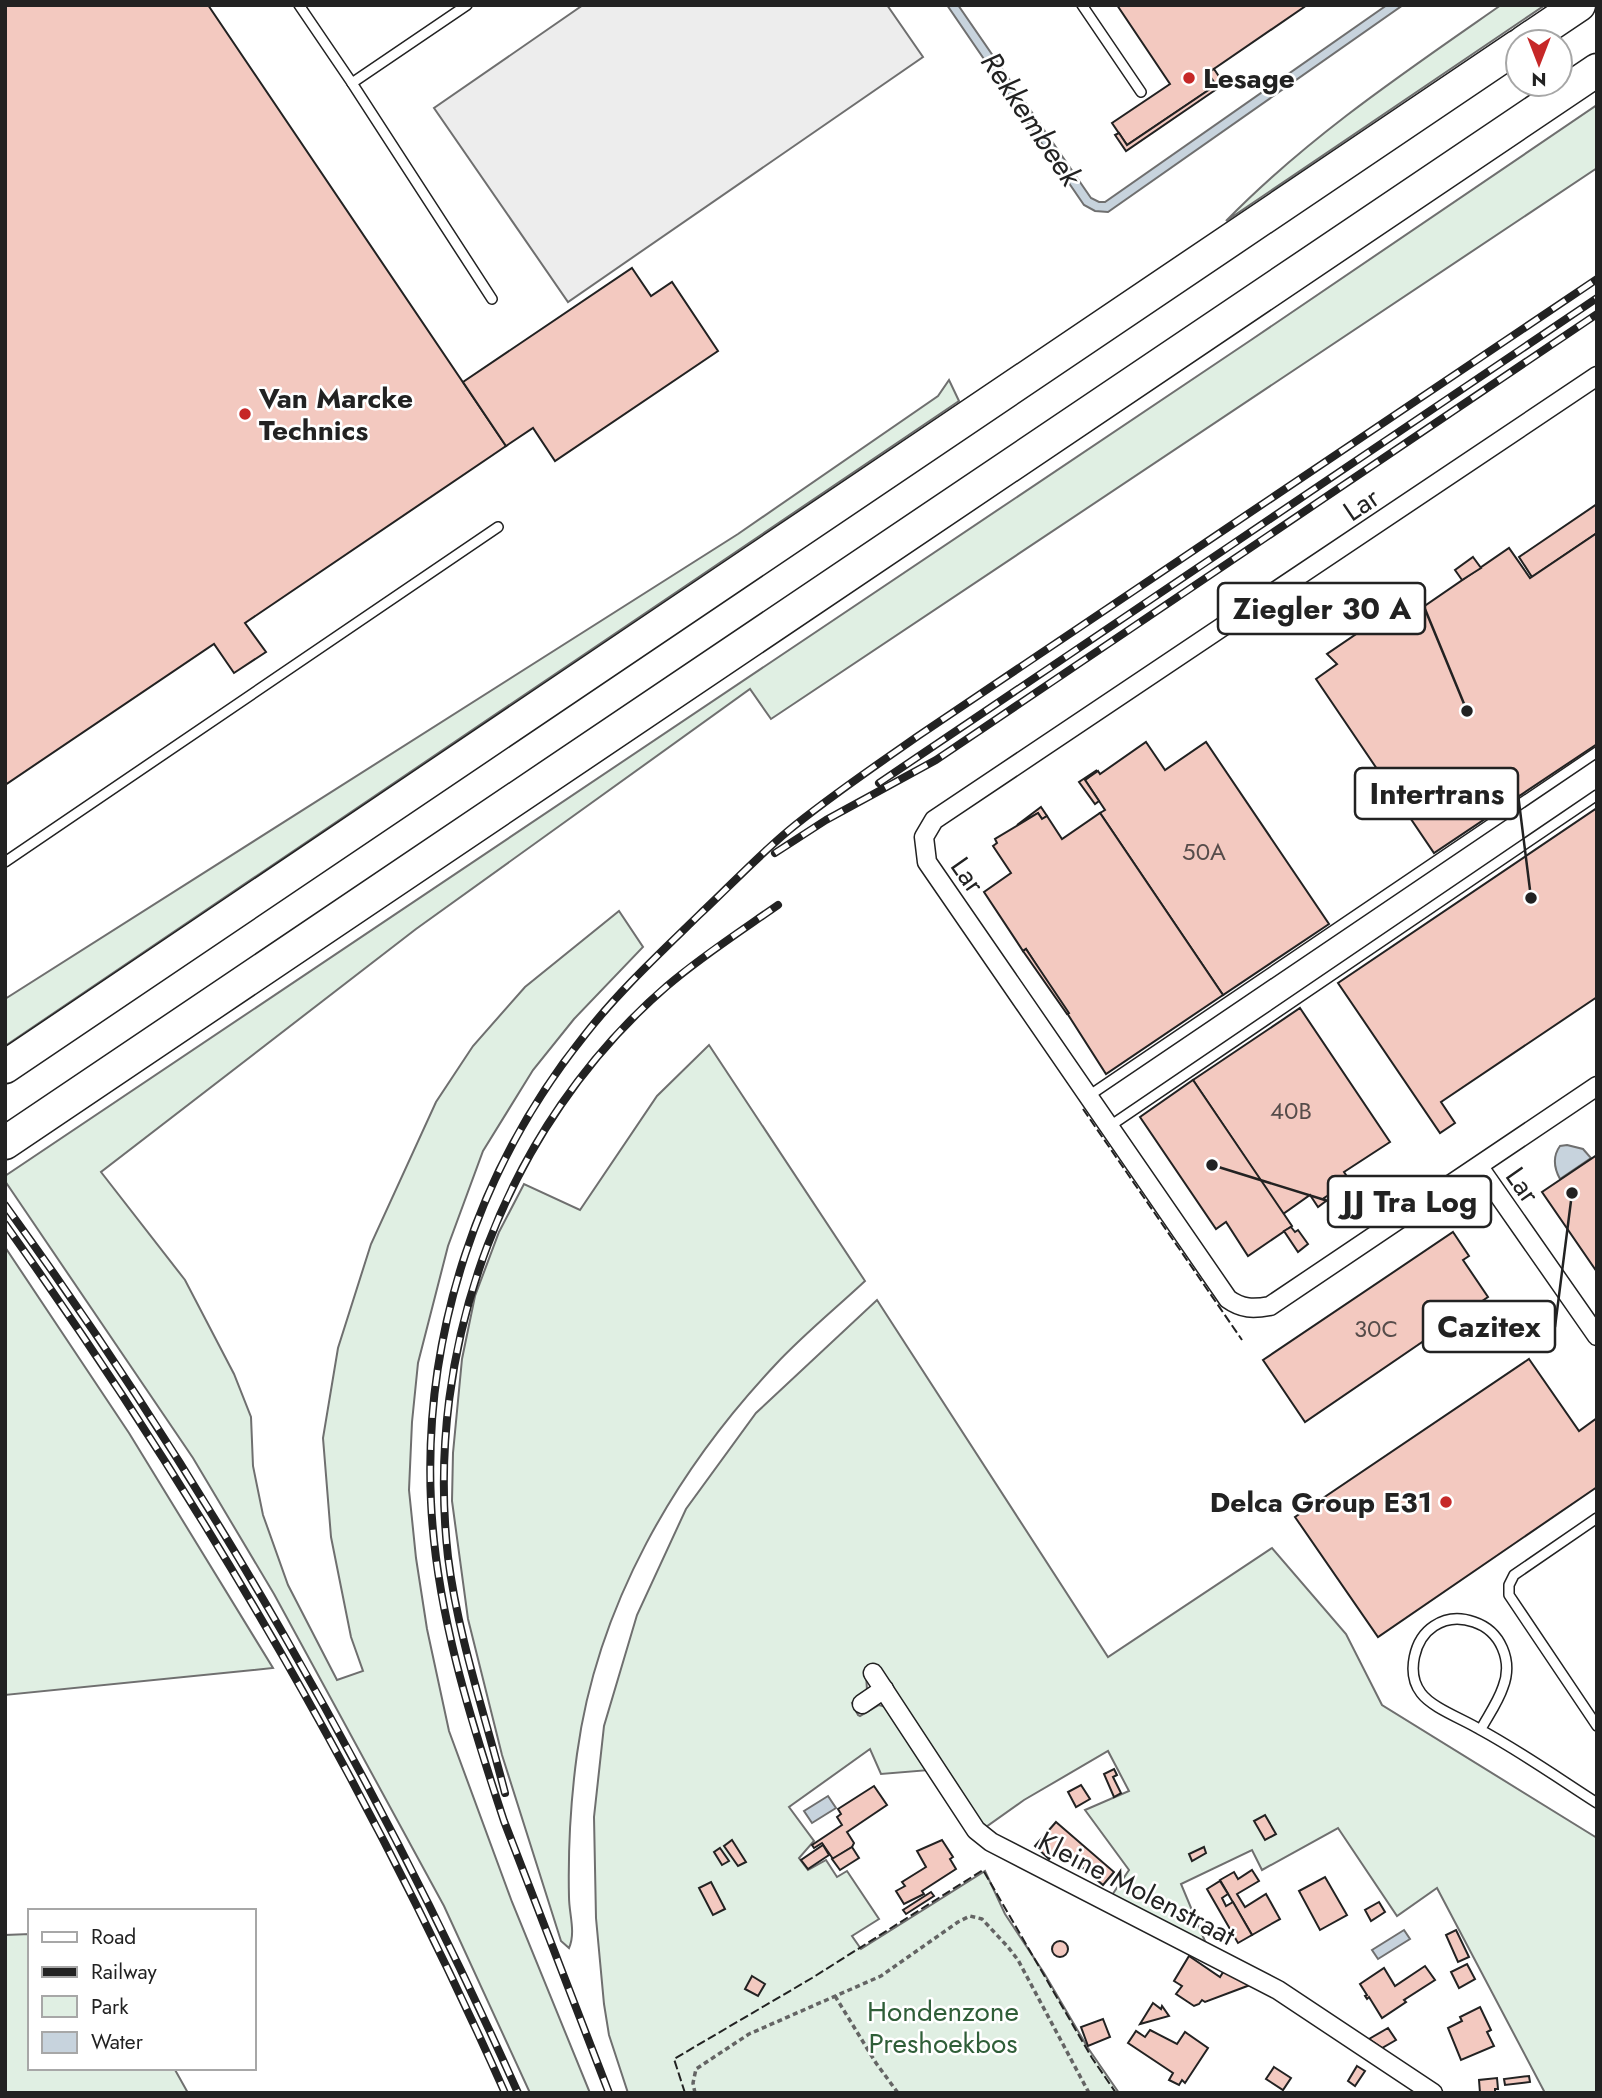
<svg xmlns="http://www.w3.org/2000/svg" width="1602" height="2098" viewBox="0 0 1602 2098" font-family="Jost,sans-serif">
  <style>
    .green { fill: #e0efe3; stroke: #6f6f6f; stroke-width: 2 }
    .parking { fill: #ededed; stroke: #6f6f6f; stroke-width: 2 }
    .water { fill: #c7d3dd; stroke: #6f6f6f; stroke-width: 2 }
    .building { fill: #f3c9c0; stroke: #222; stroke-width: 2 }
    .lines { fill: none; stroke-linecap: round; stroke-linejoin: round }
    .lane-casing { stroke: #222; stroke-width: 12 }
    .street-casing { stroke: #222; stroke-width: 21 }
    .highway-casing { stroke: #222; stroke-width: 35 }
    .path { stroke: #646464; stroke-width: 3.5; stroke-dasharray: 5 3.5; stroke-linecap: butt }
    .lane { stroke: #fff; stroke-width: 9 }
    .street { stroke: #fff; stroke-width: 18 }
    .highway { stroke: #fff; stroke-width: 32 }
    .rail-casing { stroke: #222; stroke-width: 8 }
    .rail { stroke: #fff; stroke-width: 5; stroke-dasharray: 16; stroke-linecap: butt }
    .fence { stroke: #222; stroke-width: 2; stroke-dasharray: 9 3.5; stroke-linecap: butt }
    .poi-dot { fill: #c62828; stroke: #fff; stroke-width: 2.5 }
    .labels { text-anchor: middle; stroke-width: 5; stroke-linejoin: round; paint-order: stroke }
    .number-label { font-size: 24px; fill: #564c4a }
    .poi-label { font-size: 28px; font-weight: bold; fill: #222; stroke: #fff; text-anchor: start }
    .street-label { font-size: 28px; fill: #222; stroke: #fff }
    .park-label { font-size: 28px; fill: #2f5e38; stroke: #fff }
    .water-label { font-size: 30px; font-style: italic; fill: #222; stroke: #fff }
    .leader { fill: none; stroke: #222; stroke-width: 2.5 }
    .callout-dot { fill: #222; stroke: #fff; stroke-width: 2.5 }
    .callout { fill: #fff; stroke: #222; stroke-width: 2.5 }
    .callout-label { font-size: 30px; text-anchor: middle; font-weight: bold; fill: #222 }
  </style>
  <rect width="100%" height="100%" fill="#fff"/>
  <g class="green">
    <path d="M1501 5H1545L1226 221C1308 137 1405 72 1501 5Z"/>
    <polygon points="1597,105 1597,168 771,719 750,689 416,929 101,1172 185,1280 234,1374 251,1417 253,1466 263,1515 288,1585 337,1680 363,1671 351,1637 331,1537 323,1438 338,1348 371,1244 436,1102 473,1046 525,987 619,911 643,947 574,1019 533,1070 483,1151 448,1246 418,1363 412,1422 409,1490 416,1558 427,1629 449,1731 512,1902 590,2093 530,2093 444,1906 274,1594 193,1458 5,1181 5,1176 1251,340"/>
    <polygon points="949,380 959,401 5,1046 5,999 738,534 938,396"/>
    <path d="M709 1045 865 1281C835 1309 803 1335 776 1364 675 1471 597 1606 577 1754 571 1798 568 1852 569 1897 569 1914 576 1932 569 1948L561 1941 502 1755 468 1619 452 1501 453 1453 462 1359 475 1296 499 1232 524 1184 580 1210 657 1096Z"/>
    <polygon points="5,1247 129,1433 273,1668 5,1695"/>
    <polygon points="877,1300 1108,1657 1272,1548 1346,1634 1382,1705 1597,1838 1597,2093 1545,2093 1437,1888 1397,1916 1338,1828 1262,1870 1252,1850 1181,1884 1207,1946 1110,1898 1129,1870 1085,1810 1129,1791 1108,1751 1024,1800 983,1829 866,1674 867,1690 852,1703 858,1715 860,1716 879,1705 886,1707 930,1770 881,1774 870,1749 789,1807 814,1841 799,1858 808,1870 826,1860 837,1877 847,1871 879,1919 852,1936 861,1949 985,1871 1005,1914 1044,1973 1088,2048 1119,2093 628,2093 609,2035 604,2004 596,1918 594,1817 604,1726 637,1615 686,1509 756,1413"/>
    <polygon points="30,1934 30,2068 174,2068 188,2093 5,2093 5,1935"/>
  </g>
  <polygon class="parking" points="583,5 887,5 923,57 568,302 434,108"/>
  <g class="water">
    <polygon points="947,5 958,5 1091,198 1099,202 1105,202 1387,5 1403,5 1108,212 1095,211 1084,205"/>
    <path d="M1567 1145 1583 1149 1591 1158 1560 1179C1554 1168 1552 1157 1560 1146Z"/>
    <polygon points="828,1796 836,1808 812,1823 804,1811"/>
    <polygon points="1404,1930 1410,1939 1378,1959 1372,1950"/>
  </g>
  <g class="building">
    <polygon points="5,5 208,5 506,446 245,623 266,652 234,673 214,644 5,785"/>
    <polygon points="1117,5 1307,5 1208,73 1216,85 1127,145 1112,123 1170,84"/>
    <polygon points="1214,69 1224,84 1126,151 1115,135 1119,133 1127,145 1216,85 1208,73"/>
    <polygon points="632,268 651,296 672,282 718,351 555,461 533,428 506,446 463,382"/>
    <polygon points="1597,504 1597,533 1532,577 1519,557"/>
    <polygon points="1597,533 1597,744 1434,853 1316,679 1337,664 1327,654 1415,594 1423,607 1509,548 1530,578"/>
    <polygon points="1473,557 1481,568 1462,580 1455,570"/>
    <polygon points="1146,742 1165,770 1206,742 1329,924 1223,995 1100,813 1105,810 1085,780 1098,771 1100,774"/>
    <polygon points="1097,770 1085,780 1099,801 1095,804 1079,782"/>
    <polygon points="1041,807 1047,816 1042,819 1038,813 1017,825"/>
    <polygon points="1597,808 1597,997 1441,1102 1455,1123 1440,1133 1338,983"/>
    <polygon points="1038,813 1042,819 1047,816 1062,839 1100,813 1223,995 1106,1074 1026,949 1023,951 984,892 1011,873 993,846 997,843 995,839"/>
    <polygon points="1026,949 1069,1013 1067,1014 1023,951"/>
    <polygon points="1300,1008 1390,1142 1344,1172 1352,1184 1343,1189 1341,1187 1324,1198 1326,1201 1318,1207 1310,1195 1283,1214 1193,1080"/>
    <polygon points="1193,1080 1292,1226 1248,1256 1226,1222 1216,1229 1140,1117"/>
    <polygon points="1597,1155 1597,1272 1542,1192"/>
    <polygon points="1291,1227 1295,1232 1298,1230 1308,1244 1298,1252 1284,1231"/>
    <polygon points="1453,1232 1469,1256 1463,1260 1488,1297 1305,1422 1263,1360"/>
    <polygon points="1529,1359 1579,1431 1597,1418 1597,1487 1378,1637 1295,1517"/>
    <polygon points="1114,1769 1117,1775 1113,1777 1121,1793 1114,1797 1104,1774"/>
    <polygon points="1081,1785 1090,1799 1076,1807 1068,1792"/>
    <polygon points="874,1786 887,1805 847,1832 854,1843 852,1847 833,1859 822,1843 814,1848 812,1845 842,1825 837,1817 841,1814 838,1809"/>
    <polygon points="1265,1815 1276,1834 1265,1840 1254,1821"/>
    <polygon points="1056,1822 1114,1872 1103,1885 1059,1848 1049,1859 1035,1846"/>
    <polygon points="732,1840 746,1862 738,1866 724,1846"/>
    <polygon points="942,1840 953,1857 950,1859 956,1869 922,1891 924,1894 904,1904 896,1891 905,1886 902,1882 926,1867 917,1851"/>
    <polygon points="823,1845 829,1855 808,1869 801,1860"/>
    <polygon points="852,1847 859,1858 840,1870 832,1859"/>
    <polygon points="1204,1847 1206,1853 1192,1861 1189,1854"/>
    <polygon points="720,1848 729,1861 722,1865 714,1852"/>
    <polygon points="1252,1870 1259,1881 1237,1894 1245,1907 1266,1894 1280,1919 1252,1935 1220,1880 1234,1872 1238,1879"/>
    <polygon points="1325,1877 1347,1915 1320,1930 1299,1891"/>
    <polygon points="1220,1881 1228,1894 1222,1898 1226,1906 1233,1902 1252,1935 1238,1943 1207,1889"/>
    <polygon points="711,1882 725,1909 713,1915 699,1888"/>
    <polygon points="931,1892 934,1896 906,1914 903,1910"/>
    <polygon points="1379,1902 1385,1912 1371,1921 1365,1910"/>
    <polygon points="1456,1930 1469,1957 1458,1962 1446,1935"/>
    <circle cx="1060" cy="1949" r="8"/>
    <polygon points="1189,1956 1220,1977 1225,1969 1247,1981 1246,1983 1250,1985 1205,2002 1202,2000 1199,2004 1194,2006 1176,1994 1182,1986 1174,1981"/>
    <polygon points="1467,1964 1475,1979 1459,1988 1451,1972"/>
    <polygon points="1425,1966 1435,1980 1404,2000 1406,2002 1382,2018 1369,1997 1367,1999 1365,1996 1367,1995 1360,1984 1384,1968 1395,1986"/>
    <polygon points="752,1976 765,1984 758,1996 745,1989"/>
    <polygon points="1153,2003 1161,2009 1162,2006 1169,2016 1140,2024"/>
    <polygon points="1480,2007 1491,2030 1487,2032 1494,2046 1461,2060 1448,2028 1462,2021 1460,2017"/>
    <polygon points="1103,2019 1110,2037 1088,2046 1081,2027"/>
    <polygon points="1388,2028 1396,2040 1382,2048 1369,2039"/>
    <polygon points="1150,2030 1177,2044 1185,2032 1208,2048 1185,2083 1182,2080 1179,2085 1169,2080 1173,2073 1128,2043 1136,2031 1145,2037"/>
    <polygon points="1357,2066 1365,2071 1355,2086 1348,2081"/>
    <polygon points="1274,2067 1291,2078 1283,2090 1266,2079"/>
    <polygon points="1529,2076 1530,2082 1505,2085 1504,2079"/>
    <polygon points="1497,2078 1498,2089 1495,2089 1495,2092 1480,2093 1479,2080"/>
  </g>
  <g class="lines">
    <g class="lane-casing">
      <g id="lane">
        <polyline points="299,5 352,83"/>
        <polyline points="467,5 352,83 492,299"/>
        <polyline points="1082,5 1141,92"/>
        <polyline points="5,862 498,527"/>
        <polyline points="1090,1095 1597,752"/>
        <polyline points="1110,1126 1597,795"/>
        <polyline points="1597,1518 1514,1575 1509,1585 1509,1595 1597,1726"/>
        <path d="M1481 1729C1488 1716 1498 1702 1503 1687 1513 1661 1501 1631 1474 1622 1460 1617 1446 1618 1434 1626 1414 1639 1406 1673 1421 1693 1432 1708 1463 1719 1479 1729 1520 1751 1558 1778 1597 1803"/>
      </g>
    </g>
    <g class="street-casing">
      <g id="street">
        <path d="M1597 376 934 820 924 837 927 862 1228 1299C1242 1309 1253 1309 1270 1306L1597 1086"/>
        <polyline points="1479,1167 1597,1336"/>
        <polyline points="873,1673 976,1830 991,1842 1278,1990 1433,2093"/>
        <polyline points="862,1704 884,1689"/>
      </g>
    </g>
    <g class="highway-casing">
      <g id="highway">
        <polyline points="1524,42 1579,5"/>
        <polyline points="5,1067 1518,46"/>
        <polyline points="5,1143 1597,70"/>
      </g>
    </g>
    <g class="path">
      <polyline points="835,1996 876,2063 898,2093"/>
      <polyline points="695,2093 693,2083 696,2069 749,2034 881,1976 958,1922 970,1916 982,1919 1008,1947 1018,1960 1089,2093"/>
    </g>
    <use href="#lane" class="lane"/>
    <use href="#street" class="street"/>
    <use href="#highway" class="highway"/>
    <g class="rail-casing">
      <g id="rail">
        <polyline points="879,783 1597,298"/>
        <polyline points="775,853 826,820 936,760 1597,314"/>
        <path d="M5 1205C205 1480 379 1783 518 2093"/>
        <path d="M5 1224C199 1496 369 1787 505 2093"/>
        <path d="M505 1793C485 1715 458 1637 448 1557 424 1346 505 1126 667 986 702 956 741 931 778 905"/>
        <path d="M609 2093 504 1821C470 1718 436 1611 431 1502 423 1333 479 1167 584 1036 618 992 659 954 699 915 729 887 757 857 788 831 829 797 874 767 918 736L1597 279"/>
      </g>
    </g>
    <use href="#rail" class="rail"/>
    <g class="fence">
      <polyline points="1083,1109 1242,1340"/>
      <polyline points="685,2093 674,2059 812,1978 983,1870 1092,2058 1116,2093"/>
    </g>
  </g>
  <g class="poi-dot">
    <circle cx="1189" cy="78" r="7"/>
    <circle cx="245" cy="414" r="7"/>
    <circle cx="1446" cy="1502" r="7"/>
  </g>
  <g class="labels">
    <g class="number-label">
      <text x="1204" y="860">50A</text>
      <text x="1291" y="1119">40B</text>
      <text x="1376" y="1337">30C</text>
    </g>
    <g class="poi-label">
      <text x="1203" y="88">Lesage</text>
      <text x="259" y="408">Van Marcke<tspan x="259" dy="32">Technics</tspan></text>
      <text x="1432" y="1512" text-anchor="end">Delca Group E31</text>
    </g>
    <g class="street-label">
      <text transform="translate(1361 504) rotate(-34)" y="10">Lar</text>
      <text transform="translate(968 875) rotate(55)" y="10">Lar</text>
      <text transform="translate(1523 1185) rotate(55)" y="10">Lar</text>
      <text transform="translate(1137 1888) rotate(27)" y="10">Kleine Molenstraat</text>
    </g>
    <g class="park-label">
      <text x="943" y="2021">Hondenzone<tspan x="943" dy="32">Preshoekbos</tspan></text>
    </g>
    <g class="water-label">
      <text transform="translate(1031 119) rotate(56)" y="10">Rekkembeek</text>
    </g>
  </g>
  <path class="leader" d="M1467 711L1425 609M1531 898L1518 794M1212 1165L1328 1201M1572 1193L1555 1327"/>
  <g class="callout-dot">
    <circle cx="1467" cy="711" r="7"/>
    <circle cx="1531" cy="898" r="7"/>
    <circle cx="1212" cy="1165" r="7"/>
    <circle cx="1572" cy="1193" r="7"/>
  </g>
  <g class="callout">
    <rect x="1218" y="583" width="207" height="51" rx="7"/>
    <rect x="1355" y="768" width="163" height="51" rx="7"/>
    <rect x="1328" y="1176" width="163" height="51" rx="7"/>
    <rect x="1423" y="1301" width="132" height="51" rx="7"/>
  </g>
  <g class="callout-label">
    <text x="1322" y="619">Ziegler 30 A</text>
    <text x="1437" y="804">Intertrans</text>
    <text x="1410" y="1212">JJ Tra Log</text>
    <text x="1489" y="1337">Cazitex</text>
  </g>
  <rect width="1602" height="2098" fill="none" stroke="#222222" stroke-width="14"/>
  <rect x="28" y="1909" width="228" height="161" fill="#ffffff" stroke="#a7a7a7" stroke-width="2"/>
  <rect x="42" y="1932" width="35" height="10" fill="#ffffff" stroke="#a7a7a7" stroke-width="2"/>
  <text x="91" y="1944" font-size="21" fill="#222222">Road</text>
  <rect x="42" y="1967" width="35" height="10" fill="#222222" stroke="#a7a7a7" stroke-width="2"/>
  <text x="91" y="1979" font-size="21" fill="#222222">Railway</text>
  <rect x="42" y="1996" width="35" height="21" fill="#e0efe3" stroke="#a7a7a7" stroke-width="2"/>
  <text x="91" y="2014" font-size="21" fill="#222222">Park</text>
  <rect x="42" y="2032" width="35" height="21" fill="#c7d3dd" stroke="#a7a7a7" stroke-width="2"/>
  <text x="91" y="2049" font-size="21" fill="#222222">Water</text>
  <g transform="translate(1539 63) rotate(180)"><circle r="33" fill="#ffffff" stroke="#a7a7a7" stroke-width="2"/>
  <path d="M0-5L12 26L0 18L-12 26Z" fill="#c62828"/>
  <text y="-10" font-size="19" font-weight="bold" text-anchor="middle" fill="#222222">N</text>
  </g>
</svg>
